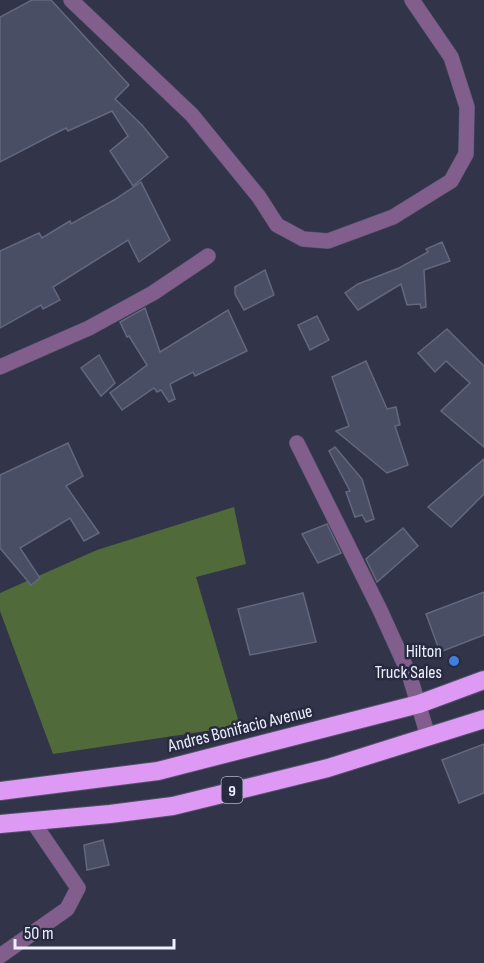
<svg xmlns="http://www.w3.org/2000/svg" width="484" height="963" viewBox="0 0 484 963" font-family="'Sofia Sans Condensed',sans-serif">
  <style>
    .green { fill: #516a3a }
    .building { fill: #494e64; stroke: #63687f; stroke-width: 1.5 }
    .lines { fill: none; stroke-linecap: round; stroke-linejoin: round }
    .minor-casing { stroke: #505367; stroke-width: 16 }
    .highway-casing { stroke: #505367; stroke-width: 20 }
    .minor { stroke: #815e8c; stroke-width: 15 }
    .highway { stroke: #de99f4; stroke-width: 18 }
    .shop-dot { fill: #3f7fe0; stroke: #282b40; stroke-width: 2 }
    .labels { text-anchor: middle; stroke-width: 5; stroke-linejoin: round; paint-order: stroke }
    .shield { fill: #282b40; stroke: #b2b5c5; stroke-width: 1.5 }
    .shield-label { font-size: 16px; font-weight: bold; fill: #edf0fe }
    .poi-label { font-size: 18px; fill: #edf0fe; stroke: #282b40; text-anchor: end }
    .street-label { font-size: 18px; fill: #edf0fe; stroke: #282b40 }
  </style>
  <rect width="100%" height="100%" fill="#32354a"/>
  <polygon class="green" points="234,507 246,564 196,577 240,726 53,754 0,611 0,593 97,550"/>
  <g class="building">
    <polygon points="32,0 51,0 129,85 115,99 142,125 168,157 133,186 110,151 128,136 112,111 68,131 66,128 50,136 0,162 0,17"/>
    <polygon points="141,182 170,240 139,262 128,240 53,287 60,300 43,309 41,305 0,328 0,251 39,233 42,238 70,221 71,224 114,200"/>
    <polygon points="442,242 450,261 424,270 426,307 421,308 420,304 407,305 401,284 358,310 345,293 358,284 399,268 428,252 426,249"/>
    <polygon points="265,270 274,295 244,310 235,294 235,287"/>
    <polygon points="145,308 160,352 228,310 247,351 195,376 193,372 170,384 175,399 169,402 161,390 157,392 154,388 122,410 110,393 147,365 129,336 127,337 120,322"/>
    <polygon points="317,316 329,340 310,350 298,325"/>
    <polygon points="447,329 484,366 484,447 441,411 470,383 446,361 435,372 418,353"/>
    <polygon points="99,355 115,383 101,396 81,368"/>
    <polygon points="366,361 387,409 396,407 400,425 395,426 408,465 387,473 336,431 349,426 332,377"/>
    <polygon points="68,443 83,476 66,486 99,533 84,541 70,518 20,548 40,578 31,585 0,548 0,475"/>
    <polygon points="335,447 362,479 374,519 366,522 362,515 355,517 346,492 350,491 329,451"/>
    <polygon points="484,459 484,494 451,527 428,507"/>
    <polygon points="327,524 341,553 318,563 302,534"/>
    <polygon points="403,528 418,546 377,582 366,559"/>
    <polygon points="484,592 484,635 440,652 426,614"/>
    <polygon points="303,593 316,642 250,655 238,609"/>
    <polygon points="484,744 484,793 459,803 442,760"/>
    <polygon points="103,840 109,865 87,870 84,845"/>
  </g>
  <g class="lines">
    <g class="minor-casing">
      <g id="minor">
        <polyline points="71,0 192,115 259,197 277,225 303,239 328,241 393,217 451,181 466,154 467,107 451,57 412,0"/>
        <polyline points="0,367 89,328 153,293 208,256"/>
        <polyline points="297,443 380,610 409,674 428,736"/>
        <polyline points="0,956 67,909 78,888 33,822"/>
      </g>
    </g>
    <g class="highway-casing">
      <g id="highway">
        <polyline points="0,791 158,771 419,704 484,680"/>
        <polyline points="0,824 110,814 173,806 328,768 484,719"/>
      </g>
    </g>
    <use href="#minor" class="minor"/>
    <use href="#highway" class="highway"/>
  </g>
  <circle class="shop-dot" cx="454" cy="661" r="6"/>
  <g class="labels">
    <rect class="shield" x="221.5" y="777" width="21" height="26" rx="4.5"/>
    <g class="shield-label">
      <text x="232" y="796">9</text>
    </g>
    <g class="poi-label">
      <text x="442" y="657">Hilton<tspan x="442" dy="21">Truck Sales</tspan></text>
    </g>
    <g class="street-label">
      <text transform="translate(240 728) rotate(-14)" y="6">Andres Bonifacio Avenue</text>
    </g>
  </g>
  <path d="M15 939v9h159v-9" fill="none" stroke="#edf0fe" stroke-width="3"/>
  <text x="24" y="939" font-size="18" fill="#edf0fe" stroke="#282b40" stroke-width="4.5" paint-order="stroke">50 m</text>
</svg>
